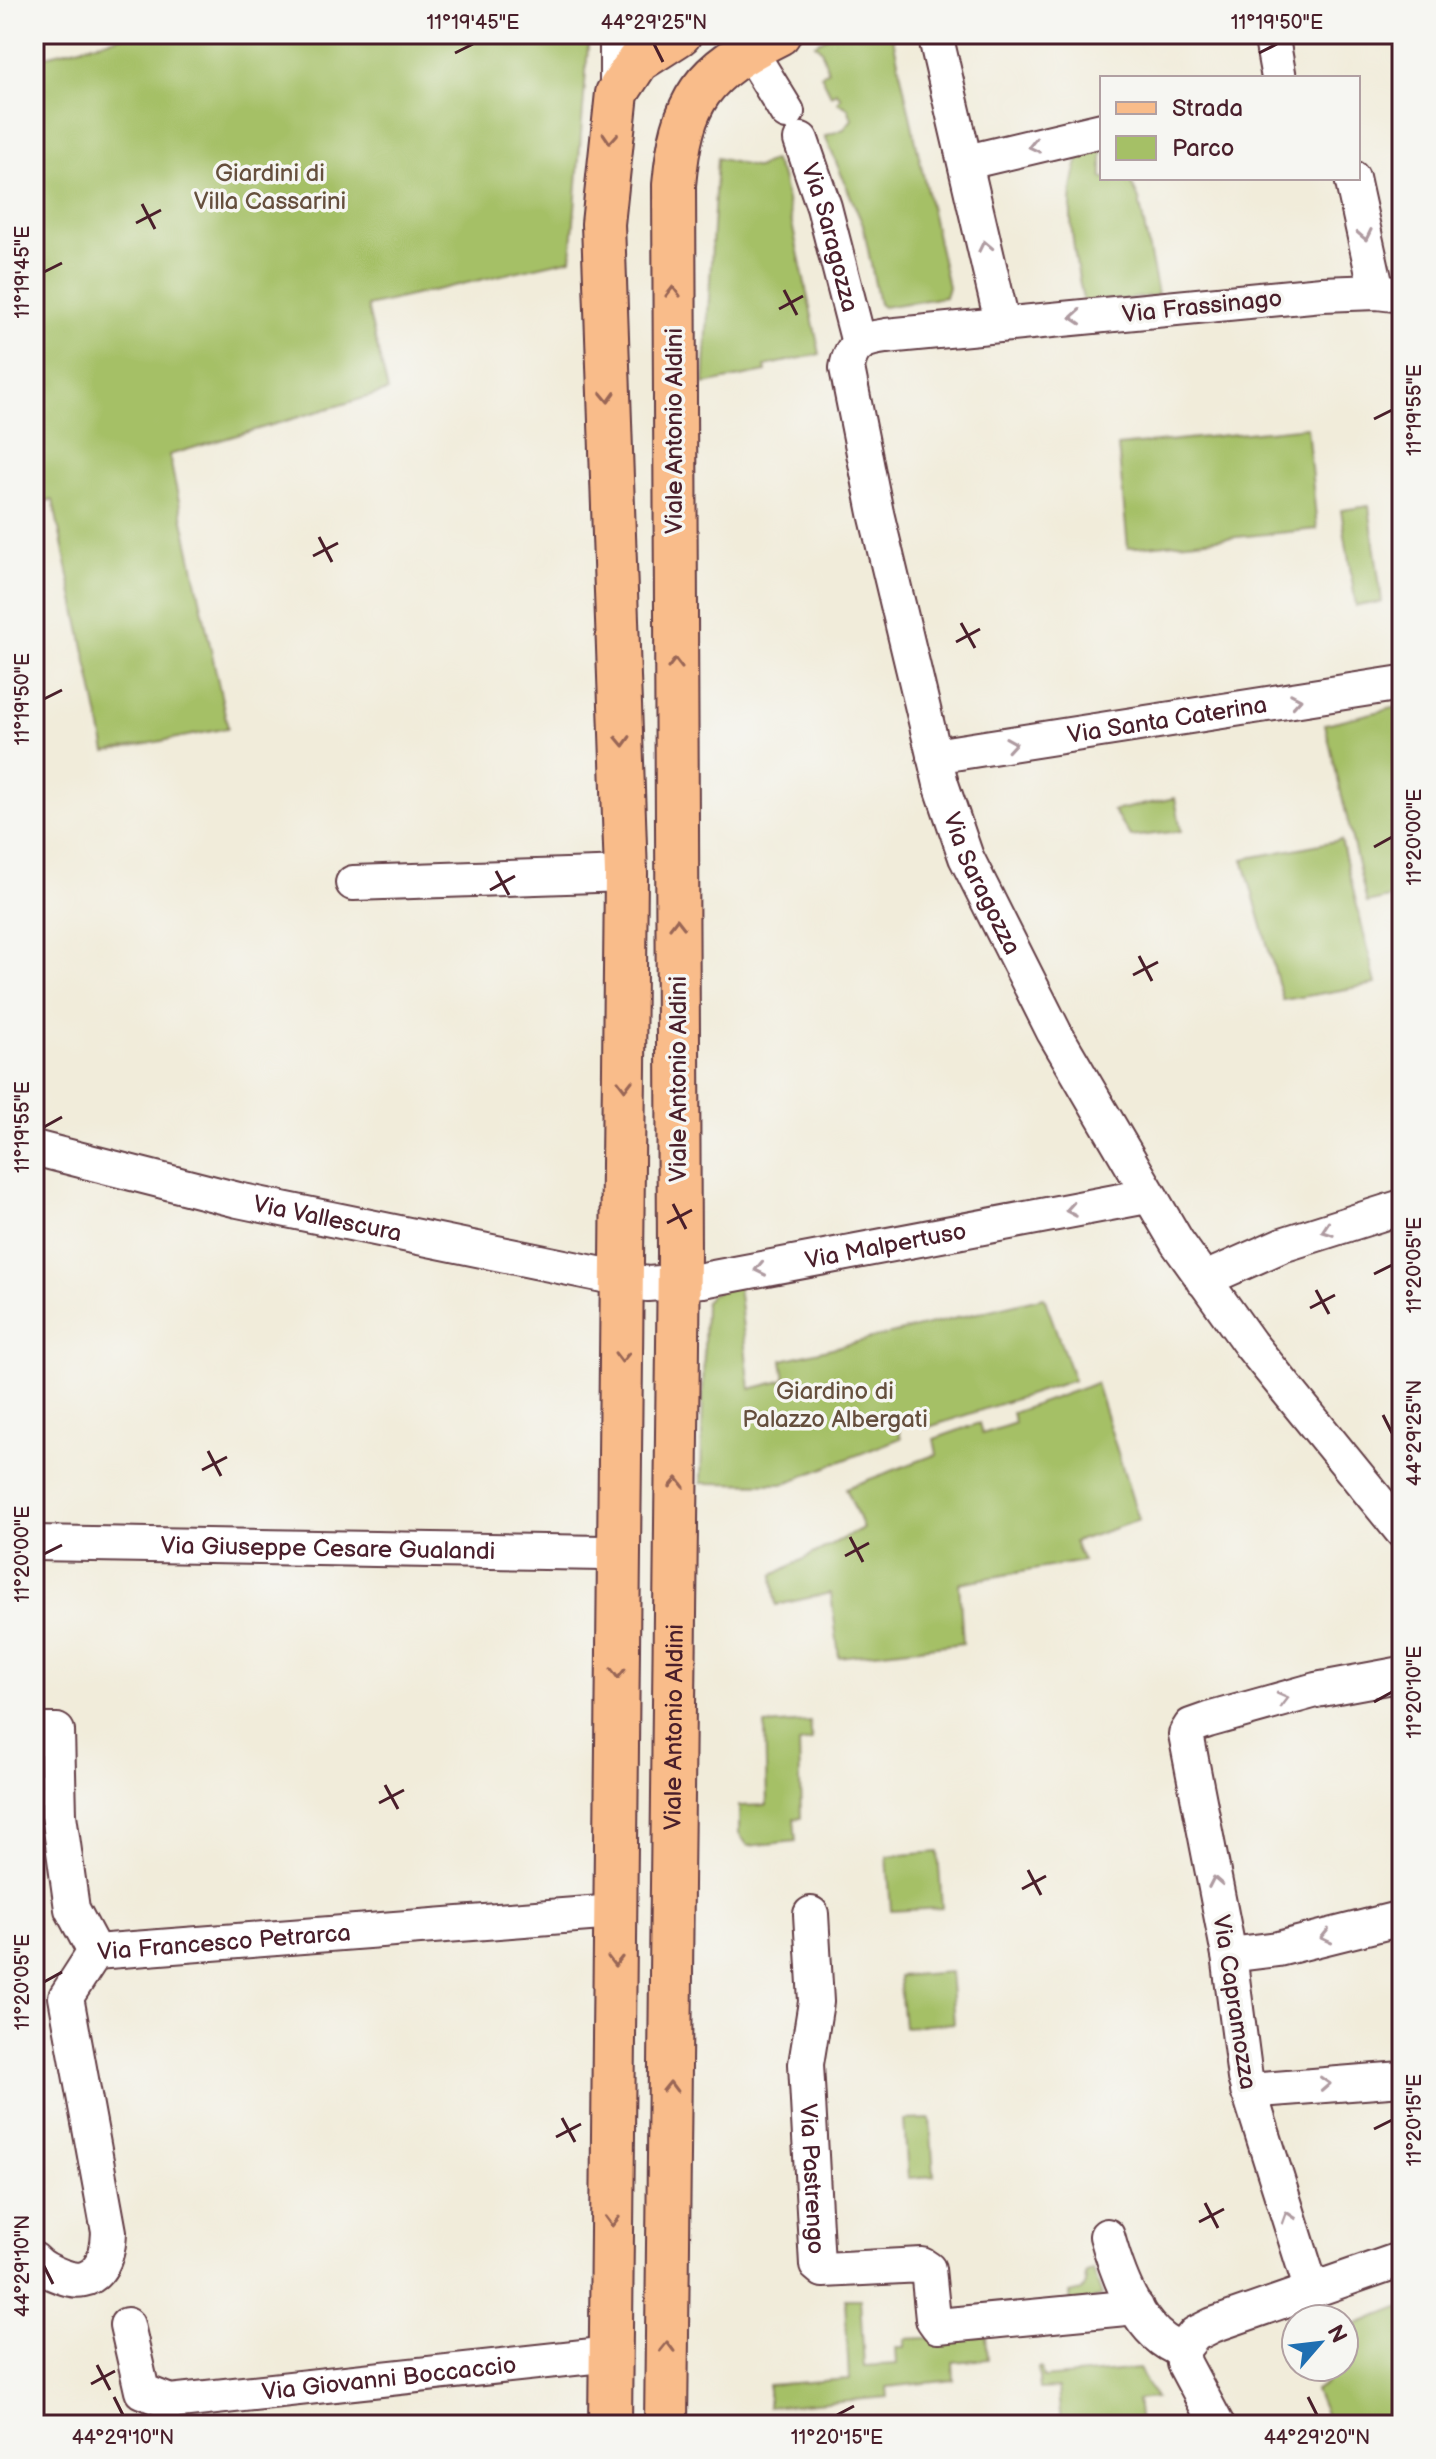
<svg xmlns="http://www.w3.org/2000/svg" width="1436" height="2459" viewBox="0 0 1436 2459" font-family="'Balsamiq Sans',sans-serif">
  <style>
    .green { fill: #a5c066; stroke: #787048; stroke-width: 2 }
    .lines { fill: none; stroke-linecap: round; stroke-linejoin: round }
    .minor-casing { stroke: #633e45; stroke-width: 38 }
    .major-casing { stroke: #633e45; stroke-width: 46 }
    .minor { stroke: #fff; stroke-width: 34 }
    .major { stroke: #f9bc8a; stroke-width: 42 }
    .oneway { stroke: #996656 }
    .oneway2 { stroke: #ae9aa0 }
    .ticks { fill: none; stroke: #4a1f2b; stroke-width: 3 }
    .labels { text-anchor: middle; stroke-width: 7; stroke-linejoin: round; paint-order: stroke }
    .park-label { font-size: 24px; fill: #654f3d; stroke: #f6f6f2 }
    .street-label { font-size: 24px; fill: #4a1f2b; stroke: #f6f6f2 }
    .neatline { fill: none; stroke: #4a1f2b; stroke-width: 3 }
    .ticks-label { font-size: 20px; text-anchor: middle; fill: #4a1f2b }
  </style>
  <rect width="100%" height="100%" fill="#f6f6f2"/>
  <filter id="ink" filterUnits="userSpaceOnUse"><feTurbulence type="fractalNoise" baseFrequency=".0125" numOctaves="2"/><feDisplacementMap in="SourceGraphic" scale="16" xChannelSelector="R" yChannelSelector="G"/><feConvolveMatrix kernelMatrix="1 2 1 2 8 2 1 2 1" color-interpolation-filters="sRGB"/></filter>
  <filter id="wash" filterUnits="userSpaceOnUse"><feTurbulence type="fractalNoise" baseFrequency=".006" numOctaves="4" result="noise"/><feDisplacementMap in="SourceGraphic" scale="32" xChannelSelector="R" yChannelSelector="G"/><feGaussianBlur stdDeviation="1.8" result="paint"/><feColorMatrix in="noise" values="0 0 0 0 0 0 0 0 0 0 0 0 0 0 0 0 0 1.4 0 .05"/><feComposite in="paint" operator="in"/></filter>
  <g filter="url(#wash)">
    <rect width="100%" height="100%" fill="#f1ecda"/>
    <g class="green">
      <polygon points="131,34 589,34 571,259 367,306 388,391 169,455 228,728 106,752 53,500 34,502 34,59"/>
      <polygon points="833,34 892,34 948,287 945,297 883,307 879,304 863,225 825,136 844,129 852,119 848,108 837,102 841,97 836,92 831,95 821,75 828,71 821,49 815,44"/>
      <path d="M1102 139V178H1129L1139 199 1158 295 1084 305C1074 253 1059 191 1087 142Z"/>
      <polygon points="717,158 757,168 773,160 782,177 820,354 765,366 766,372 704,384"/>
      <polygon points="1307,427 1317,529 1128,548 1118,446"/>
      <polygon points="1369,506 1382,602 1356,606 1341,510"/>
      <polygon points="1402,706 1402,895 1367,903 1325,724"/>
      <polygon points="1175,798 1181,831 1131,837 1113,811"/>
      <polygon points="1341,840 1376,984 1283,1000 1243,859"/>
      <polygon points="738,1285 750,1389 785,1380 782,1360 1044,1297 1074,1380 926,1428 918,1411 896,1422 901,1438 783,1484 701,1483 705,1302 711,1294"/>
      <polygon points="1096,1383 1139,1520 1074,1542 1083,1561 959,1583 963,1643 839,1657 831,1593 776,1605 773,1575 863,1528 846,1488 937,1454 934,1439 979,1423 982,1434 1015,1423 1012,1413"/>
      <polygon points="810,1722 812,1741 799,1743 801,1818 794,1819 796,1841 748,1846 739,1834 739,1806 767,1805 765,1725"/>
      <polygon points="938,1852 942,1908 891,1911 887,1856"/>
      <polygon points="950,1972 954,2023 904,2027 899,1976"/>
      <polygon points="930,2119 934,2176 908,2178 904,2120"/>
      <polygon points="1093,2270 1102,2296 1071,2305 1070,2294 1082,2291 1086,2284 1085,2274"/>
      <polygon points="845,2299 860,2299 864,2366 897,2364 896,2347 905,2347 905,2339 986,2335 988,2359 953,2362 954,2380 887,2387 888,2397 768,2407 768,2385 849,2379"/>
      <polygon points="1402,2307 1402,2425 1316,2425 1327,2419 1315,2390 1326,2384 1320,2367 1344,2367 1344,2329"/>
      <polygon points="1041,2367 1043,2378 1139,2369 1155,2398 1137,2400 1140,2425 1061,2425 1058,2388 1040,2389 1038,2368"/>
    </g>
  </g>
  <g filter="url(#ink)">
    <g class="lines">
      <g class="minor-casing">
        <g id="minor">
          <polyline points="935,34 1002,322"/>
          <polyline points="1271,34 1279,78"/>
          <polyline points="749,50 787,112"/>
          <polyline points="617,93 617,34"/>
          <path id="s1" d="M801 140 824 207 859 343"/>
          <polyline points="967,162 1102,130"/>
          <polyline points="1352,178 1377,292"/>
          <path id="s2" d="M1402 295 1377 292 1322 294 886 336C863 339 851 344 847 368L876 513 941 784 966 857 1054 1032 1177 1242 1250 1344 1402 1531"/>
          <path id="s3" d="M934 756 1402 683"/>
          <polyline points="353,883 626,874"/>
          <path id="s4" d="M34 1148 238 1200 647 1284 703 1280 1147 1196"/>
          <polyline points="1203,1280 1282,1245 1402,1207"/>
          <path id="s5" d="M34 1543 605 1553 619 1560"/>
          <polyline points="34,1731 57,1731 59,1815 72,1909 95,1952"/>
          <path id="s6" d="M811 1914 816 2002 806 2064 817 2265 823 2270 922 2265 928 2269 933 2319 938 2326 1136 2307"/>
          <polyline points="1229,1955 1278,1949 1402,1918"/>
          <polyline points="1248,2091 1402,2079"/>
          <path d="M1107 2236C1118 2276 1139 2336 1182 2350"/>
          <path id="s7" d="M34 2260C41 2268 50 2272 61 2276 96 2290 108 2261 109 2232L66 1997 95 1952 615 1912"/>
          <polyline points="1312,2291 1245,2078 1229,1955 1186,1734 1191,1726 1208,1720 1316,1690 1402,1674"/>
          <path id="s8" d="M127 2325 142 2391 170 2402 611 2354"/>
          <polyline points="1182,2350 1195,2334 1213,2325 1402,2259"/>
          <polyline points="1182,2350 1184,2363 1217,2425"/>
        </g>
      </g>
      <g class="major-casing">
        <g id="major">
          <polyline points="610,2425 626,874 603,224 617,93 638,61 680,34"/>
          <path id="s9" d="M666 2425 679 1254 674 185C682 98 701 73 779 34"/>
        </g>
      </g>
      <use href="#minor" class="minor"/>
      <use href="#major" class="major"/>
    </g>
    <defs><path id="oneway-chevron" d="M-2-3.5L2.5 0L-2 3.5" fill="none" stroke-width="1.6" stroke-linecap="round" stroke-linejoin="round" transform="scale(2)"/></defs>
    <g class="oneway">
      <use href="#oneway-chevron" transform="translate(610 138) rotate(94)"/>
      <use href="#oneway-chevron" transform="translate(673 292) rotate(-90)"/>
      <use href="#oneway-chevron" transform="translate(608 397) rotate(88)"/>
      <use href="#oneway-chevron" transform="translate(675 664) rotate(-90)"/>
      <use href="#oneway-chevron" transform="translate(623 741) rotate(88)"/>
      <use href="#oneway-chevron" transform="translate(677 924) rotate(-90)"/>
      <use href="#oneway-chevron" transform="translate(625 1085) rotate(90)"/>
      <use href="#oneway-chevron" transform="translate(622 1357) rotate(91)"/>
      <use href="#oneway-chevron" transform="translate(677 1483) rotate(-89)"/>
      <use href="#oneway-chevron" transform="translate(618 1673) rotate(91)"/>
      <use href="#oneway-chevron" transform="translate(615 1961) rotate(91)"/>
      <use href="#oneway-chevron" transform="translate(670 2087) rotate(-89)"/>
      <use href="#oneway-chevron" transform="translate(612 2221) rotate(91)"/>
      <use href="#oneway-chevron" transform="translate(667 2347) rotate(-89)"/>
    </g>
    <g class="oneway2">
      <use href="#oneway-chevron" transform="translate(1034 146) rotate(167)"/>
      <use href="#oneway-chevron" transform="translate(1365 235) rotate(78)"/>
      <use href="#oneway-chevron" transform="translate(985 246) rotate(-102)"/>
      <use href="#oneway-chevron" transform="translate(1076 317) rotate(176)"/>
      <use href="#oneway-chevron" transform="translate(1296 700) rotate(-10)"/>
      <use href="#oneway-chevron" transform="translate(1011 744) rotate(-9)"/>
      <use href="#oneway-chevron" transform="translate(1071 1210) rotate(170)"/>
      <use href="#oneway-chevron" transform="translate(1327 1230) rotate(161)"/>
      <use href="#oneway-chevron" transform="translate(760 1269) rotate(168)"/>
      <use href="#oneway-chevron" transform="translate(1283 1699) rotate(-15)"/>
      <use href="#oneway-chevron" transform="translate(1215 1882) rotate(-101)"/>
      <use href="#oneway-chevron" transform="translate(1326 1937) rotate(167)"/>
      <use href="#oneway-chevron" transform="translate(1325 2084) rotate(-3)"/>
      <use href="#oneway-chevron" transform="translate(1288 2217) rotate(-108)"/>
    </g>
  </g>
  <path class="ticks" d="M654 44 663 62M455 53 473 44M1259 53 1277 44M142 204 155 229M136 223 161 210M44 272 62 263M784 290 797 315M779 309 803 296M1374 419 1392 410M319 537 332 562M313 556 338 543M961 623 975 648M956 642 980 629M44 699 62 690M1374 847 1392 837M496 871 509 895M490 890 515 876M1139 956 1152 981M1133 975 1158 962M44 1127 62 1117M673 1204 686 1229M667 1223 692 1210M1374 1274 1392 1265M1316 1290 1329 1314M1310 1308 1335 1295M1383 1415 1392 1433M208 1451 221 1476M202 1470 227 1457M850 1537 863 1562M44 1554 62 1545M845 1556 869 1543M1374 1702 1392 1692M385 1785 398 1809M379 1803 404 1790M1028 1870 1041 1895M1022 1889 1046 1876M44 1982 62 1972M562 2118 575 2142M1374 2129 1392 2120M556 2137 581 2124M1205 2203 1218 2228M1199 2222 1224 2209M44 2266 53 2284M97 2365 110 2390M91 2384 115 2371M114 2397 123 2415M1308 2397 1317 2415M837 2415 854 2406"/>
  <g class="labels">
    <g class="park-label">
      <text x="270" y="181">Giardini di<tspan x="270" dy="28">Villa Cassarini</tspan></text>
      <text x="835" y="1399">Giardino di<tspan x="835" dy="28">Palazzo Albergati</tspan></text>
    </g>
    <g class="street-label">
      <text dy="8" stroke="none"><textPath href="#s1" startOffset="102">Via Saragozza</textPath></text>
      <text transform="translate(1202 306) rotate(-6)" y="8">Via Frassinago</text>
      <text transform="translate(674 431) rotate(-90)" y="8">Viale Antonio Aldini</text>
      <text dy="8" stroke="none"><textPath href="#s3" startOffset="236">Via Santa Caterina</textPath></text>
      <text dy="8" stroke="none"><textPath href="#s2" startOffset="1108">Via Saragozza</textPath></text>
      <text transform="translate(678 1079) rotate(-90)" y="8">Viale Antonio Aldini</text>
      <text dy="8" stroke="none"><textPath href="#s4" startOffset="302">Via Vallescura</textPath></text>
      <text dy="8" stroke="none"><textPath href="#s4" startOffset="870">Via Malpertuso</textPath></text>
      <text dy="8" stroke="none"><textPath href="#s5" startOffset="294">Via Giuseppe Cesare Gualandi</textPath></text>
      <text dy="8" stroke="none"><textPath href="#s9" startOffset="698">Viale Antonio Aldini</textPath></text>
      <text dy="8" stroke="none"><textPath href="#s7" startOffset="534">Via Francesco Petrarca</textPath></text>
      <text transform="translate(1235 2002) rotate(81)" y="8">Via Capramozza</text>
      <text dy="8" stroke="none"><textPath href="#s6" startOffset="266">Via Pastrengo</textPath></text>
      <text dy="8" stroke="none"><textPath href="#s8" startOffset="318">Via Giovanni Boccaccio</textPath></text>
    </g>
  </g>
  <rect width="1436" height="2459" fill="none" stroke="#f6f6f2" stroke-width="88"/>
  <rect x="1100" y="76" width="260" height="104" fill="#f6f6f2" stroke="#b1a0a2" stroke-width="2"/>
  <rect x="1116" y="102" width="40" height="12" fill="#f9bc8a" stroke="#b1a0a2" stroke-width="2"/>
  <text x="1172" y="116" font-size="24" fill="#4a1f2b">Strada</text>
  <rect x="1116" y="136" width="40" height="24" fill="#a5c066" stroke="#b1a0a2" stroke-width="2"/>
  <text x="1172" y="156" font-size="24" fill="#4a1f2b">Parco</text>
  <g transform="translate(1320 2343) rotate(62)"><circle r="38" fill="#f6f6f2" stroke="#b1a0a2" stroke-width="2"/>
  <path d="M0-6L14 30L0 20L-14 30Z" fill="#1f6fb2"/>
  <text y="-12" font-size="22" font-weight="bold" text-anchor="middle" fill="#4a1f2b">N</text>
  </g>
  <rect x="44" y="44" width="1348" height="2371" class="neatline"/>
  <g class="ticks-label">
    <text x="473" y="29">11°19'45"E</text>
    <text x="654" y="29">44°29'25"N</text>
    <text x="1277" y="29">11°19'50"E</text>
    <text transform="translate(22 272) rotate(-90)" y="7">11°19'45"E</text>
    <text transform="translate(1414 410) rotate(-90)" y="7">11°19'55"E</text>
    <text transform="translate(22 699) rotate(-90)" y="7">11°19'50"E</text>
    <text transform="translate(1414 837) rotate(-90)" y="7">11°20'00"E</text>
    <text transform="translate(22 1127) rotate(-90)" y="7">11°19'55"E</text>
    <text transform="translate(1414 1265) rotate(-90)" y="7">11°20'05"E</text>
    <text transform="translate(1414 1433) rotate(-90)" y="7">44°29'25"N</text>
    <text transform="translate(22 1554) rotate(-90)" y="7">11°20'00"E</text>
    <text transform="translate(1414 1692) rotate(-90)" y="7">11°20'10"E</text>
    <text transform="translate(22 1982) rotate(-90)" y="7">11°20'05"E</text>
    <text transform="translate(1414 2120) rotate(-90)" y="7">11°20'15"E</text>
    <text transform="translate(22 2266) rotate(-90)" y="7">44°29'10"N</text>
    <text x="123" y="2444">44°29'10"N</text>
    <text x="837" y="2444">11°20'15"E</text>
    <text x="1317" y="2444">44°29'20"N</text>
  </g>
</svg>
